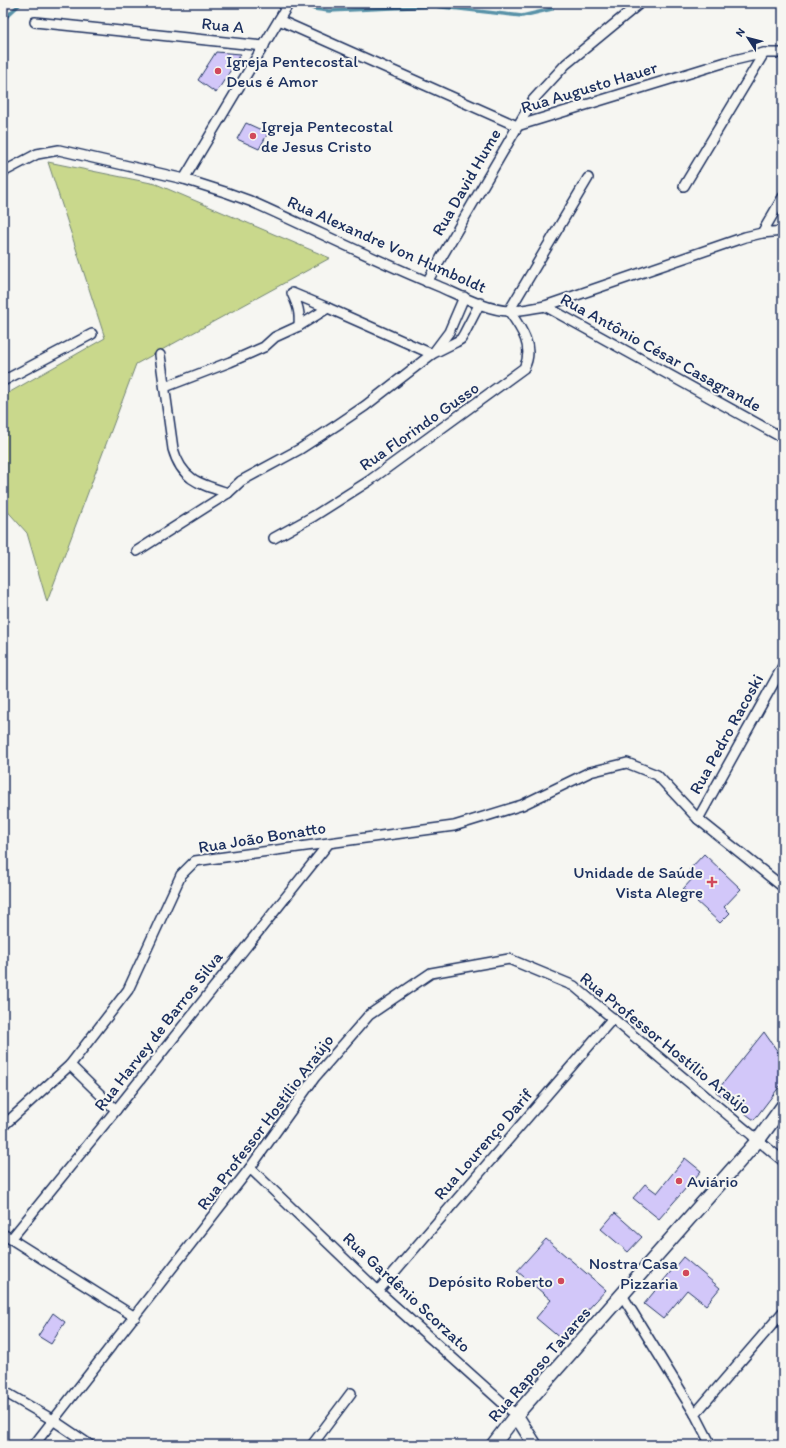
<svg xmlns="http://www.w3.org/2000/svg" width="786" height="1448" viewBox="0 0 786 1448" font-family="Itim,sans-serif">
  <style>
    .green { fill: #c9d88c; stroke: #728475 }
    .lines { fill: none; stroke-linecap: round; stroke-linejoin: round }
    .stream { stroke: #5992a8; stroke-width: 3.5 }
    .building { fill: #d2c7f9; stroke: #1b2f5e }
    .street-casing { stroke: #1b2f5e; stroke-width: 12 }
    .secondary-casing { stroke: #1b2f5e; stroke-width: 16 }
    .street { stroke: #f6f6f2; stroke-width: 9 }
    .secondary { stroke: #f6f6f2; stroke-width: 13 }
    .poi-dot { fill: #d1495b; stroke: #f6f6f2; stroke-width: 1.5 }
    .labels { text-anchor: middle; stroke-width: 4; stroke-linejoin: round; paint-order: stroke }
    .street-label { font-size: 17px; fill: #1b2f5e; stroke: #f6f6f2 }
    .poi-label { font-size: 17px; fill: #1b2f5e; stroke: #f6f6f2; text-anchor: start }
  </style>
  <rect width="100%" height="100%" fill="#f6f6f2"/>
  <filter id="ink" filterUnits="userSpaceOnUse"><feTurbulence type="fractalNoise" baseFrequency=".025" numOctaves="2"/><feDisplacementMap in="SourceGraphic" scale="8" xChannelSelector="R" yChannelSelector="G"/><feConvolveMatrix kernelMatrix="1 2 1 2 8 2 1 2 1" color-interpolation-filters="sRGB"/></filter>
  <g filter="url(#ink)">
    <polygon class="green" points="48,162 156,184 330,258 136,364 47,602 27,533 3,506 3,396 105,338"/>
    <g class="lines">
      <g class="stream">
        <polyline points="307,5 314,9 329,11 433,6 522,16 552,9"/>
        <polyline points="3,20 21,3"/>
      </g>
    </g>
    <g class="building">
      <polygon points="216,52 241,54 216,93 198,80"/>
      <polygon points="246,123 268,133 259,149 237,139"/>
      <polygon points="704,854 741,889 724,907 730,913 720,923 683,889 695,876 689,870"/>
      <polygon points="764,1032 783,1059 783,1082 754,1120 716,1092"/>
      <polygon points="685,1158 701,1171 659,1219 633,1198 645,1184 657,1193"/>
      <polygon points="615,1213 642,1237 628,1252 601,1229"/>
      <polygon points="546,1239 606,1290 561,1339 536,1318 551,1300 517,1271"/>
      <polygon points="683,1257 720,1288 706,1305 687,1290 663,1319 644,1304"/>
      <polygon points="53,1313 65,1322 51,1344 38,1336"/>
    </g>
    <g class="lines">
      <g class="street-casing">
        <g id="street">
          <polyline points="279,20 517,126 726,62 764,53 783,53"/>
          <polyline points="35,22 264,46"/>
          <path d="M3 172 37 154 59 150 184 179 228 193 250 201C313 229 374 260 438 286 459 295 486 310 509 311 521 311 533 308 545 306L745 237 762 233 783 231"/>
          <polyline points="184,179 289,3"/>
          <polyline points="684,186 764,53"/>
          <polyline points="762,233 783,197"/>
          <polyline points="427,282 533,100 566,64 640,3"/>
          <polyline points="545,306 783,438"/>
          <path d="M299 326C300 312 298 306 292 293L328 308"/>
          <polyline points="434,352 449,332 464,297"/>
          <path d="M160 355 173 449C182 480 199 484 228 493"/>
          <polyline points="3,381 92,334"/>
          <polyline points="165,387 230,362 264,347 275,337 299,326 328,308 432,354"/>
          <path d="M274 538 314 516 369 481 524 368C535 347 521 328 509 311L588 178"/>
          <polyline points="137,551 228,493 241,481 300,449 337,425 365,406 432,354 456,342 461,339 464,334 480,303"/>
          <polyline points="698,819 783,666"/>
          <polyline points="70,1065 116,1110"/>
          <polyline points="3,1126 70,1065 128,990 181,875 195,861 454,826 522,805 590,772 627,763 657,775 698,819 783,887"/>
          <polyline points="250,1168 378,1291 516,1415"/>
          <polyline points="3,1234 135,1317"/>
          <polyline points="11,1239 116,1110 329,843"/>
          <polyline points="378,1291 613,1018"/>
          <polyline points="622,1295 695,1414 711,1445"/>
          <polyline points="3,1391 53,1420 90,1445"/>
          <polyline points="695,1414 783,1312"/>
          <polyline points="34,1445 250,1168 315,1077 369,1015 431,973 509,959 574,986 783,1161"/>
          <polyline points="312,1445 351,1393"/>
        </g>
      </g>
      <g class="secondary-casing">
        <g id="secondary">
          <polyline points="516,1415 535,1445"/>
          <polyline points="493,1445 516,1415 759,1139 783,1106"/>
        </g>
      </g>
      <use href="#street" class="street"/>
      <use href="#secondary" class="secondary"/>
    </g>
  </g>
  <g class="poi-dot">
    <circle cx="218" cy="71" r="4"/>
    <circle cx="253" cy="136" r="4"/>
    <path d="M710 876h4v4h4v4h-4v4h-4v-4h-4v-4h4z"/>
    <circle cx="679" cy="1181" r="4"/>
    <circle cx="686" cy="1273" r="4"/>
    <circle cx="561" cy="1281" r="4"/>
  </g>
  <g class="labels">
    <g class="street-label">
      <text transform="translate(223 25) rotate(6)" y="6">Rua A</text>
      <text transform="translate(589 87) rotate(-17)" y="6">Rua Augusto Hauer</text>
      <text transform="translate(466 182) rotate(-60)" y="6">Rua David Hume</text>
      <text transform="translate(387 244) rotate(24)" y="6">Rua Alexandre Von Humboldt</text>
      <text transform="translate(661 352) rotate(29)" y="6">Rua Antônio César Casagrande</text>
      <text transform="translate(419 426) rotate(-35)" y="6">Rua Florindo Gusso</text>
      <text transform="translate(726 734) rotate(-61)" y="6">Rua Pedro Racoski</text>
      <text transform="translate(262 837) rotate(-9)" y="6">Rua João Bonatto</text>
      <text transform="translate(158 1031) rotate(-52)" y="6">Rua Harvey de Barros Silva</text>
      <text transform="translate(666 1043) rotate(39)" y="6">Rua Professor Hostílio Araújo</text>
      <text transform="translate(265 1122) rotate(-53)" y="6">Rua Professor Hostílio Araújo</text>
      <text transform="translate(483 1144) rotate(-49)" y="6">Rua Lourenço Darif</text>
      <text transform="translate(407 1292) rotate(43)" y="6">Rua Gardênio Scorzato</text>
      <text transform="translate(539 1364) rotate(-49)" y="6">Rua Raposo Tavares</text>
    </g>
    <g class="poi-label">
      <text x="226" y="67">Igreja Pentecostal<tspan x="226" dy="20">Deus é Amor</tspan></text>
      <text x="261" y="132">Igreja Pentecostal<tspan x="261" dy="20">de Jesus Cristo</tspan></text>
      <text x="703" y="878" text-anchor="end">Unidade de Saúde<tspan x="703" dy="20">Vista Alegre</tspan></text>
      <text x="687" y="1187">Aviário</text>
      <text x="678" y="1269" text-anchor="end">Nostra Casa<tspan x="678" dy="20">Pizzaria</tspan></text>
      <text x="553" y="1287" text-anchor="end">Depósito Roberto</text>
    </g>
  </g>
  <rect width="786" height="1448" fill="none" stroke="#f6f6f2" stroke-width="16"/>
  <rect x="8" y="8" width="770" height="1432" fill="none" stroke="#1b2f5e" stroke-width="1.5" filter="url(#ink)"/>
  <g transform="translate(748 38) rotate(306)" stroke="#f6f6f2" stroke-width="3" paint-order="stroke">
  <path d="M0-3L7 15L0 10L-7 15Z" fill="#1b2f5e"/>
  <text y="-6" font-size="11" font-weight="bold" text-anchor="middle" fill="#1b2f5e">N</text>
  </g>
</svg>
